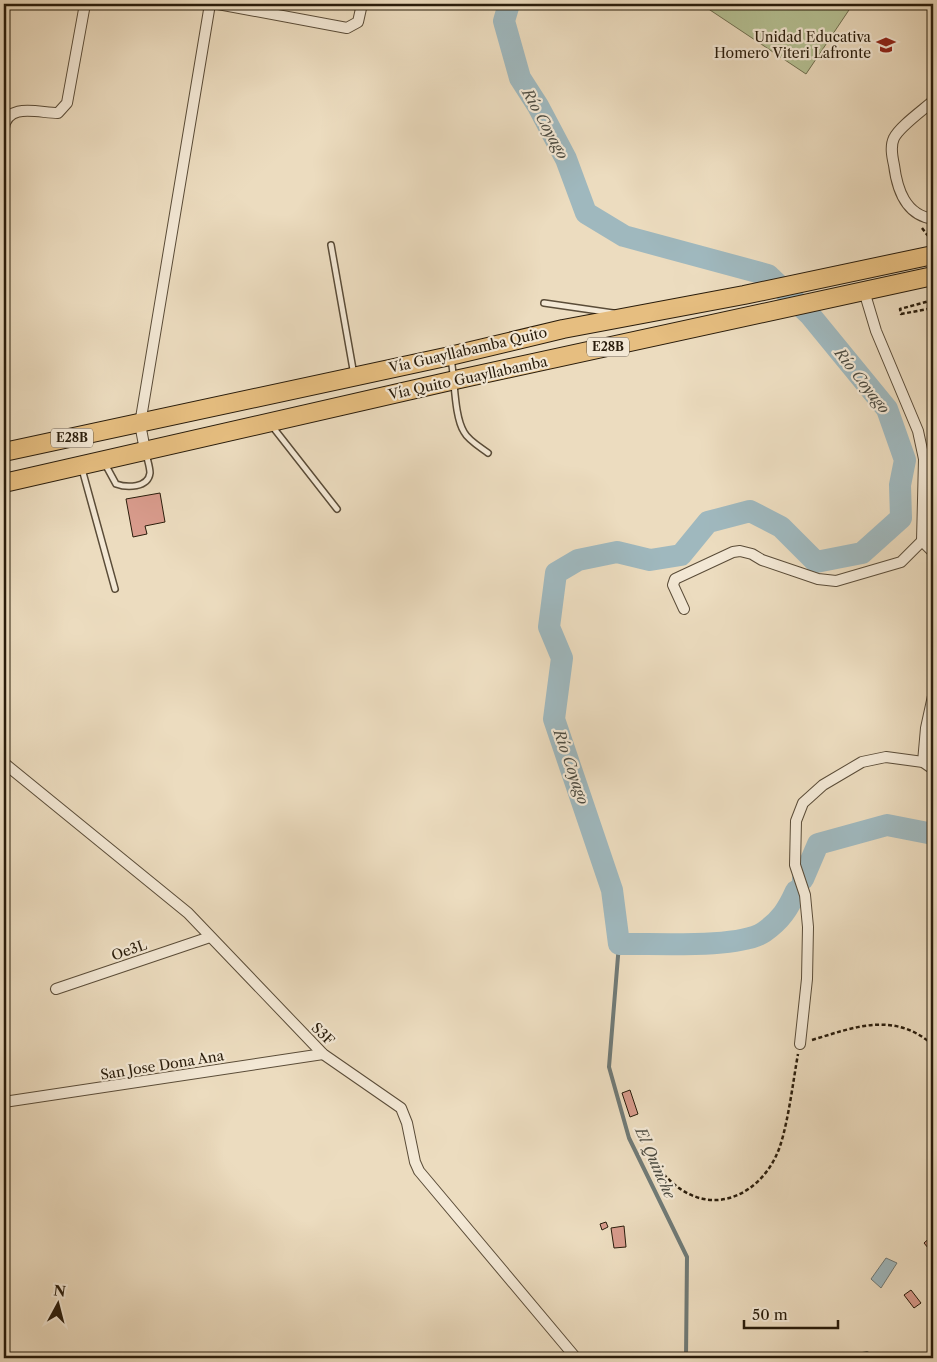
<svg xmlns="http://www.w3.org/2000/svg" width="937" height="1362" viewBox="0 0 937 1362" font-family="'Libre Caslon Text',serif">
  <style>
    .green { fill: #b5c194; stroke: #6f6e50 }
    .water { fill: #9fb8be; stroke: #707a76 }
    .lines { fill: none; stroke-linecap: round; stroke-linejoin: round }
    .stream { stroke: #707a76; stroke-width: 4 }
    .river { stroke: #9fb8be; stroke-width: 22 }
    .building { fill: #d89b8c; stroke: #291c0b }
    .service-casing { stroke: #5a4c38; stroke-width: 8 }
    .minor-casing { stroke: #5a4c38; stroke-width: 12 }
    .trunk-casing { stroke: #291c0b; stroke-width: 20 }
    .path { stroke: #291c0b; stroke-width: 2.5; stroke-dasharray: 4 2.5; stroke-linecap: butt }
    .service { stroke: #f3e8d5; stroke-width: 5 }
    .minor { stroke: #f3e8d5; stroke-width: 10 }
    .trunk { stroke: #e6be80; stroke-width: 18 }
    .labels { text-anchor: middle; stroke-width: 4.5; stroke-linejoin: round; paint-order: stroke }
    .shield { fill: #f3e8d5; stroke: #665948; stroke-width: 1 }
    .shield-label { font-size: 12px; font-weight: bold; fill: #291c0b }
    .poi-label { font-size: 14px; fill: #291c0b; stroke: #f3e8d5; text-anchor: end }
    .street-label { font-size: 14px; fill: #291c0b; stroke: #f3e8d5 }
    .water-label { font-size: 15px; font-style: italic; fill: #4c4b41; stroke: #f3e8d5 }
  </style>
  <rect width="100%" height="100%" fill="#ecdcbf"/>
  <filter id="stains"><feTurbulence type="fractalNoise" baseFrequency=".004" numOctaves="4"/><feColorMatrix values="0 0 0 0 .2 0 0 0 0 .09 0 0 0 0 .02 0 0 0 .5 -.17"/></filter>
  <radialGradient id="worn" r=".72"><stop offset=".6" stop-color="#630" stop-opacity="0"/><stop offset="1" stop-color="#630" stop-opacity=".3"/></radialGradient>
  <polygon class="green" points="701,4 853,4 806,74"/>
  <polygon class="water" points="886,1258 897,1263 881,1288 871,1279"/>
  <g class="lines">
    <g class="stream">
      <polyline points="619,944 609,1067 629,1138 687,1257 686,1358"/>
      <polyline points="845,1358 867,1353 870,1358"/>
    </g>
    <g class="river">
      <path d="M509 4 504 21 520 78 538 106 566 159 586 213 624 236 768 275 810 315 887 409 905 460 900 485 901 518 862 553 816 562 781 527 750 511 708 522 681 555 650 560 617 552 578 560 556 573 549 627 562 658 554 719 612 890 619 944C652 943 739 949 764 932 781 920 788 909 796 891"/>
      <polyline points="803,879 818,844 887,825 933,834"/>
    </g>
  </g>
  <g class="building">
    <polygon points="160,493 165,522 145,526 147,534 133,537 126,499"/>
    <polygon points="630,1090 638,1114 630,1117 622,1093"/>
    <polygon points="606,1222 608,1227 602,1230 600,1224"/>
    <polygon points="624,1226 626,1247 614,1248 611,1228"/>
    <polygon points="933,1235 933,1254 924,1243"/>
    <polygon points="911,1290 921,1303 914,1308 904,1295"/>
  </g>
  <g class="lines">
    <g class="service-casing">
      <g id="service">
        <polyline points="331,245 354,375"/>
        <polyline points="544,303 613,313"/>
        <path d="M451 359C455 379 454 416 464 432 468 440 480 447 488 453"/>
        <polyline points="272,426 337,509"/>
        <path d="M104 462 116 484C127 488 148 488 150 473 150 467 147 459 146 453"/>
        <polyline points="82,469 115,589"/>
        <polyline points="933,1316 933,1317"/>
      </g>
    </g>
    <g class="minor-casing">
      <g id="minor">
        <polyline points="218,4 347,28 358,22 362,4"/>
        <path d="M933 101C923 110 899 127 894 138 890 146 892 156 894 165 897 189 905 215 933 219"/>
        <path d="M4 128C7 102 39 113 58 113L67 103 85 4"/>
        <polyline points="864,291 876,331 918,431 924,459 922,541 933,552"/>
        <polyline points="145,450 140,424 210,4"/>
        <polyline points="684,609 673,585 675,579 733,552 740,551 752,554 762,560 818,579 836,581 901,562 922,541"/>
        <polyline points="923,762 926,728 933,696"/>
        <polyline points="4,763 188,913 323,1054 401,1108 407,1123 415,1162 419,1171 576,1358"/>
        <polyline points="56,989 210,937"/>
        <polyline points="800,1044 807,979 808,927 805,895 795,865 796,821 803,803 823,785 862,762 886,757 923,762 933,769"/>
        <polyline points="4,1102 323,1054"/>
      </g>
    </g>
    <g class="trunk-casing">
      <g id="trunk">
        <polyline points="4,452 450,356 563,329 744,295 933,255"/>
        <polyline points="4,483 455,380 933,276"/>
      </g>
    </g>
    <g class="path">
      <polyline points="922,228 932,241"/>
      <polyline points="933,300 900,309 901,314 933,308"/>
      <path d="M812 1040C855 1027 894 1011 933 1045"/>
      <path d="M659 1170C666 1176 673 1185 682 1190 719 1214 759 1192 776 1156 787 1134 793 1081 798 1054"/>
    </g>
    <use href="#service" class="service"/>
    <use href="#minor" class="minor"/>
    <use href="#trunk" class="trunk"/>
  </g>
  <defs>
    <g id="school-bare" transform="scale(1.5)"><path d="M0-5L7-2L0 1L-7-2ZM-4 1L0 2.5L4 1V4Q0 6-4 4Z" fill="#8f2418" stroke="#f3e8d5" stroke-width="2.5" paint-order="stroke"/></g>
  </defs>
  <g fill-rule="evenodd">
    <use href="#school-bare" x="886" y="45"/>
  </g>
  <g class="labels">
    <g class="shield">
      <rect x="587" y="337.5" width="42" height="19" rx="4"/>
      <rect x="51" y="428.5" width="42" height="19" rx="4"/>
    </g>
    <g class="shield-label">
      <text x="608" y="351">E28B</text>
      <text x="72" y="442">E28B</text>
    </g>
    <g class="poi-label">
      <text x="871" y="42">Unidad Educativa<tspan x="871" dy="16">Homero Viteri Lafronte</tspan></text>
    </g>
    <g class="street-label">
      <text transform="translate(468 350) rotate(-13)" y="5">Vía Guayllabamba Quito</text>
      <text transform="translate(468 378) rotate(-12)" y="5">Vía Quito Guayllabamba</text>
      <text transform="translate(129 950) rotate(-19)" y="5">Oe3L</text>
      <text transform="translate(323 1034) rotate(44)" y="5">S3F</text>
      <text transform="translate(162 1065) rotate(-9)" y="5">San Jose Dona Ana</text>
    </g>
    <g class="water-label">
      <text transform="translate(545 124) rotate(61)" y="5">Río Coyago</text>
      <text transform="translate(862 381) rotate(52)" y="5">Río Coyago</text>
      <text transform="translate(571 767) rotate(71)" y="5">Río Coyago</text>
      <text transform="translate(655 1163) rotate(66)" y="5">El Quinche</text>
    </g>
  </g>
  <rect width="937" height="1362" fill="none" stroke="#ecdcbf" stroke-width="20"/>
  <rect x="5" y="5" width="927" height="1352" fill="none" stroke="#291c0b" stroke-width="2.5"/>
  <rect x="10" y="10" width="917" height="1342" fill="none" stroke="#291c0b"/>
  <g transform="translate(58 1304) rotate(7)" stroke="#f3e8d5" stroke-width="4" paint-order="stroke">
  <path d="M0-4L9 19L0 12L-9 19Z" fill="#291c0b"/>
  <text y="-8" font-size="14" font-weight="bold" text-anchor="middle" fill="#291c0b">N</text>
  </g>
  <path d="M744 1320v8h94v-8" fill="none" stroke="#291c0b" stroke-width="2.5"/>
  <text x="752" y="1320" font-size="15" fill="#291c0b" stroke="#f3e8d5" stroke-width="4" paint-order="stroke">50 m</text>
  <rect width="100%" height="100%" filter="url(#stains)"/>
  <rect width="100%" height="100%" fill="url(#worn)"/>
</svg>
